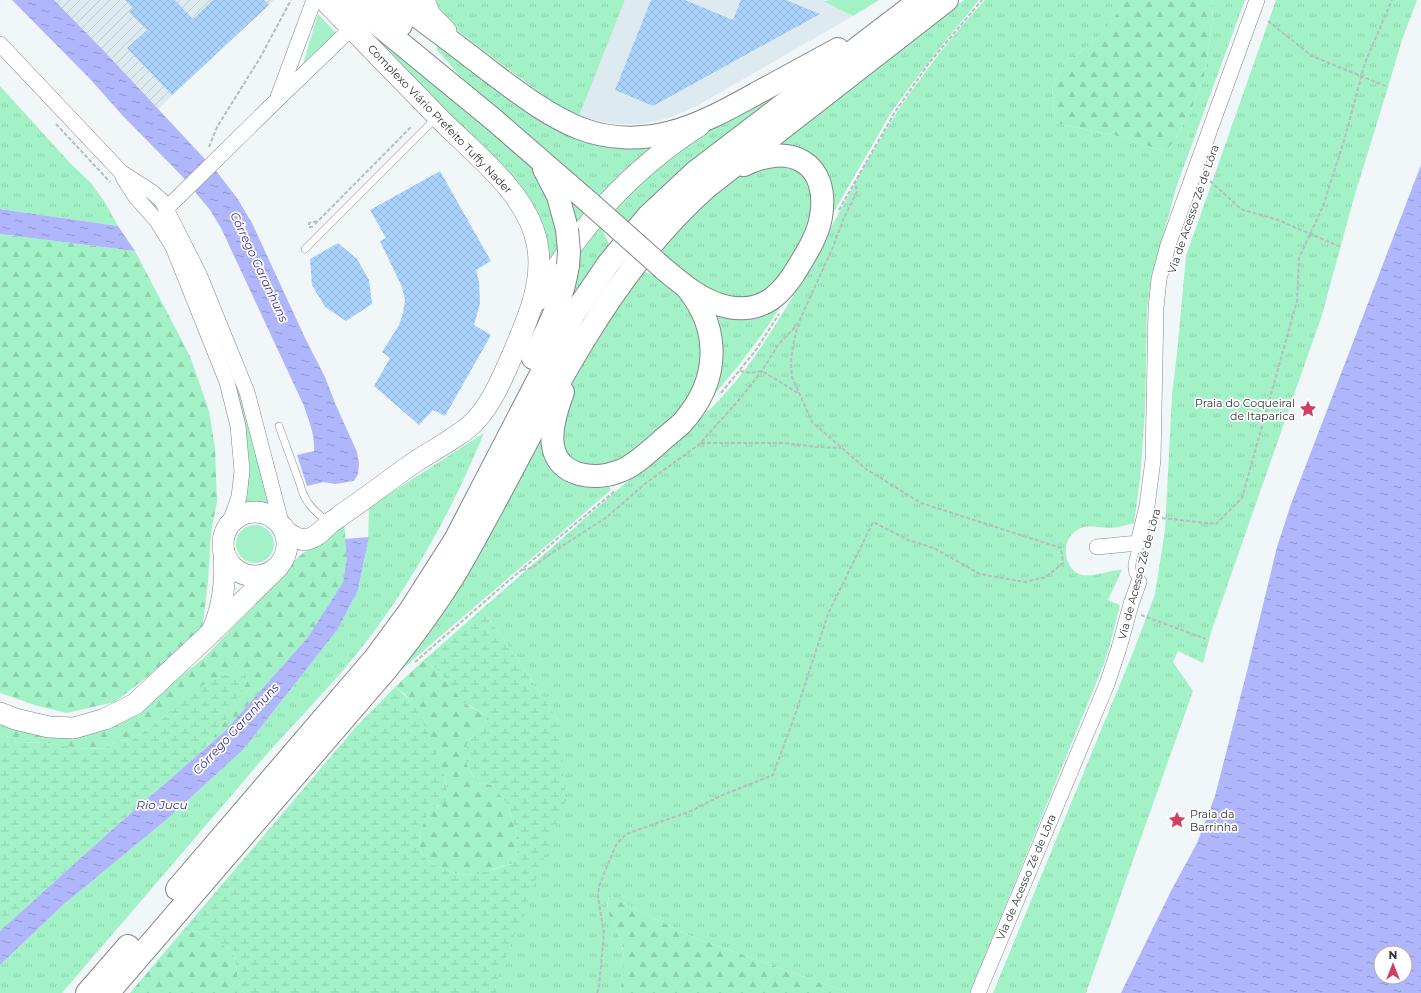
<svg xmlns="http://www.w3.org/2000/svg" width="1421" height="993" viewBox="0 0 1421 993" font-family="Montserrat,sans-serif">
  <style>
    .built { fill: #ddebf0 }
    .industrial { fill: url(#industrial-furrows) }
    .grass { fill: url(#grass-tufts) }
    .forest { fill: url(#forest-firs) }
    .wetland { fill: url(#wetland-marsh) }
    .garden { fill: #a3f2c7 }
    .water { fill: url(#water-ripples); fill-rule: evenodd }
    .building { fill: url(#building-cross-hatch) }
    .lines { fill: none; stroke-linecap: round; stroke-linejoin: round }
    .lane-casing { stroke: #818687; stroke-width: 8 }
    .street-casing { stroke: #818687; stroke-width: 16 }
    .secondary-casing { stroke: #818687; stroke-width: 22 }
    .primary-casing { stroke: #818687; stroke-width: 24 }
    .path { stroke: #b7bcbd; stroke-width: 2; stroke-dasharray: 4 2; stroke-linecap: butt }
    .lane { stroke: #fff; stroke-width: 7 }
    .street { stroke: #fff; stroke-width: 15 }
    .secondary { stroke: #fff; stroke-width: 21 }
    .primary { stroke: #fff; stroke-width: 22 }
    .primary-bridge-casing { stroke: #818687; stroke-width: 24; stroke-linecap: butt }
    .primary-bridge { stroke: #fff; stroke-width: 22 }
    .labels { text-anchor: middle; stroke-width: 3.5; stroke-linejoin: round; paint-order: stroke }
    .street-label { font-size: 11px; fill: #323435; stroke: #fff }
    .poi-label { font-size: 11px; fill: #323435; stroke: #fff; text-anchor: end }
    .water-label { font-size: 12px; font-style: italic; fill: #352c8c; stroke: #fff }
  </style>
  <defs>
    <pattern id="industrial-furrows" width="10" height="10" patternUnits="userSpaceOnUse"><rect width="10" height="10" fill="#ddebf0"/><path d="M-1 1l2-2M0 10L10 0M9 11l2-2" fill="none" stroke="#becace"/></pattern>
    <pattern id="grass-tufts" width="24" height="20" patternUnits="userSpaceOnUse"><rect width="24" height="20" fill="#a3f2c7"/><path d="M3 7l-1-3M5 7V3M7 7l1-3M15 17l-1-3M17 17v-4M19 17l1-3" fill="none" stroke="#8dd0ac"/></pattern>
    <pattern id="forest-firs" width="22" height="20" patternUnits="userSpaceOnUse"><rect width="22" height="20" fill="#a3f2c7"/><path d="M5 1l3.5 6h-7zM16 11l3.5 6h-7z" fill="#8dd0ac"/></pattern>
    <pattern id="wetland-marsh" width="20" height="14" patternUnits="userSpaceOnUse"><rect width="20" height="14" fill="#a3f2c7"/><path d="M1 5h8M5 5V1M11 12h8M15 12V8" fill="none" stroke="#8dd0ac"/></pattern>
    <pattern id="water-ripples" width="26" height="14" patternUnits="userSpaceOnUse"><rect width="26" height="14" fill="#b0b6fb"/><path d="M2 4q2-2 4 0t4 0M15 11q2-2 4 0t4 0" fill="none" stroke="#9095cc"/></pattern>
    <pattern id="building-cross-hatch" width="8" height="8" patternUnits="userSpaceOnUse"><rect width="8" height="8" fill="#a9d2fc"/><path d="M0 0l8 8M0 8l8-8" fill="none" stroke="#92b5d9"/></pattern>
  </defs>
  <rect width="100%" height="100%" fill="#f1f7f8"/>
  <polygon class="built" points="625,0 821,0 853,16 695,107 669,118 643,124 614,124 585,118 579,116"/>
  <polygon class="industrial" points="54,0 274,0 158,109 105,52"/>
  <g class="grass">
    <polygon points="334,0 492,131 601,227 610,246 567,305 548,316 544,238"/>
    <polygon points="432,0 625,0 579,116 559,107 472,42 440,16"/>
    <path d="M964 0H979C948 38 917 75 889 116L824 229 828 205 780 144V141Z"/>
    <path d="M985 0H1120V9L1102 34 1080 52 1067 60 1061 69 1052 87 1055 123 1127 138 1162 151 1174 141 1189 115 1204 77 1212 24 1213 0H1245L1177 185 1151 280 1147 309 1145 410 1140 480 1134 523C1126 525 1118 528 1110 528 1100 528 1088 524 1079 529 1072 532 1066 541 1066 548 1065 555 1067 560 1070 566 1082 585 1106 569 1122 570L1108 600 1120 605 1109 648 1103 666 970 993H849L690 936 609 896 607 906 621 940 624 958V971L620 993H497L495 986 559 721 526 672 482 609C529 568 576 526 623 485 668 447 715 411 750 363 806 285 844 195 896 114 922 74 952 36 985 0Z"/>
    <polygon points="1276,0 1417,0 1402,40 1388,87 1353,201 1322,315 1211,632 1203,663 1178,651 1173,662 1193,691 1086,993 993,993 1134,650 1155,594 1165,530 1172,395 1177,353 1186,256"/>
    <polygon points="440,45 600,144 772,97 772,99 691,162 631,221 611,214 469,86 437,50 437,46"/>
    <polygon points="0,86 70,163 91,183 106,204 118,226 0,209"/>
    <polygon points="772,161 810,175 813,226 766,297 724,301 670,264 661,248 700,207 741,172"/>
    <polygon points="642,271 661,277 682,293 705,338 693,399 622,464 576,467 561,449 570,388 612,312"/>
    <path d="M793 286C764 336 729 380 689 422L710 316Z"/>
    <path d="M484 433C451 513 409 589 355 656 325 693 291 726 260 762 194 839 128 916 62 993H0V965L63 905 166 820 243 750 338 629 358 590 368 542 369 507Z"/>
    <path d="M541 433 545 443 608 485 611 490 394 676C415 653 434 628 451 602 485 548 512 489 541 433Z"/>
  </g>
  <g class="forest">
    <polygon points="1120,0 1213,0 1212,24 1204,77 1189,115 1174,141 1166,150 1162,151 1127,138 1055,123 1052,87 1061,69 1067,60 1080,52 1102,34 1120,9"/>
    <polygon points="0,234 135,251 190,356 209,411 215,448 217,502 211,532 208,582 202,630 190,643 115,702 67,713 38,706 0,693"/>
    <polygon points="344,523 347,556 343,582 308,637 224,732 202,751 226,720 185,696 169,714 130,741 118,740 105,748 84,749 49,743 16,742 0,732 0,724 35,735 69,734 124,721 204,658 298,557"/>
    <path d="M424 660 435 668 467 705 486 715 485 724 470 739 466 746 468 768 477 782 492 785 508 805 515 829 517 848 516 857 511 864C499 866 488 872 476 874 464 876 454 873 443 869 410 856 417 835 430 809L439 806 447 785 436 752 415 708 405 694 395 687Z"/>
    <path d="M609 896 690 936 849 993H620C623 975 626 958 621 940 616 922 604 917 609 896Z"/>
    <polygon points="196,931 233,951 239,983 245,993 130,993 180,934"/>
  </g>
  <g class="wetland">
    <path d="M482 609 526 672 559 721 566 800 495 986 497 993H245L239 983 233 951 196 931 180 934 355 728 395 687C403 693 409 699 415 707 424 720 454 787 446 800 443 805 435 807 430 809 417 835 410 856 443 869 454 873 464 876 476 874 488 872 500 867 511 864L516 857 517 848 515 829 508 805 492 785 477 782 468 768 466 762V746L470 739 485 724 486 715 463 702 443 677 435 668 424 660Z"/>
    <polygon points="244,670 247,682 226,720 202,751 115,827 0,931 0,732 16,742 49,743 84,749 105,748 118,740 130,741 169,714 185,696 203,685 217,677"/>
  </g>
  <g class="garden">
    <polygon points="821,0 826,1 829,0 879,0 853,16"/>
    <polygon points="318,14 336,33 303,64"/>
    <polygon points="142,193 158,206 239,389 271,509 243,506 246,439"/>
    <circle cx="255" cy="544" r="19"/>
  </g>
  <g class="water">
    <path d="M12 0H54L105 52 217 172 237 198 252 223 306 340 325 377 335 403 357 452 359 464 358 474 354 481 335 484 324 482 307 486 297 455 314 451C315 435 309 421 304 406L221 228 210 210 182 176 122 115 91 80Z"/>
    <path d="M1421 165V993H1121L1171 891 1197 843 1215 796 1247 671 1277 547 1291 504ZM1381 953H1405V977H1381Z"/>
    <polygon points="0,209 118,226 135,251 0,234"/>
    <polygon points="369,537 358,590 338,629 243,750 166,820 63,905 0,965 0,931 115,827 224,732 308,637 343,582 347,556 345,539"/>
  </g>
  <g class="building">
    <polygon points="125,0 175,0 193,19 213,0 264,0 269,5 172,95 127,48 147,30 129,12 133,8"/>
    <polygon points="651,0 685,0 733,20 741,0 786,0 820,14 653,106 615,90"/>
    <polygon points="440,171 491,261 476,270 479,281 480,303 474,325 491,335 445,416 433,410 419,425 374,386 390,358 382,352 399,325 403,313 405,300 402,287 380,241 386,238 370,210"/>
    <polygon points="338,243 357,259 369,280 372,304 346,321 325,307 312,285 310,259"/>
  </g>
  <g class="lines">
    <g class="lane-casing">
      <g id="lane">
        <polyline points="305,249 437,117"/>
        <path d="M279 426 300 484C304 502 314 511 328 522"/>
        <path d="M1138 543C1134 558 1126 569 1139 582"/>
      </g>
    </g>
    <g class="street-casing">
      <g id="street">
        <polyline points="0,44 121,172 152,192 162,201 199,274 247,392 282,526"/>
        <polyline points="278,97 314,0"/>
        <polyline points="123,177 135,196 157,221 173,247 227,382 238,426 242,471 239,497 229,525"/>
        <polyline points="166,209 277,100 358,22"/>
        <polyline points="1097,547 1138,543 1147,506 1153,460 1156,308 1159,279 1168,245 1257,0"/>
        <polyline points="978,993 1107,684 1119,648 1131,604 1139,582"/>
      </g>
    </g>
    <g class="secondary-casing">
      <g id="secondary">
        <polyline points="424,0 430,15 446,31"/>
        <path d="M538 300C575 230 633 168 699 126"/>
        <circle cx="255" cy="544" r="32"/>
        <path d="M282 526C288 535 300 543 311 538 318 536 324 529 329 524 334 520 339 517 344 513 369 496 393 477 418 460 435 449 464 434 477 419 493 401 502 378 512 356 527 321 545 282 537 243 527 192 473 153 438 117 400 78 362 39 324 0"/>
        <path d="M213 629C224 604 226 579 224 552"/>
        <polyline points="0,713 15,719 49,727 74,728 105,719 135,704 214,630 278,567"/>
      </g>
    </g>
    <g class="primary-casing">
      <g id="primary">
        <polyline points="348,0 493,119 591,204"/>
        <polyline points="376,0 401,25"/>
        <path d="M395 0C428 24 460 48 492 73 519 93 547 115 579 128 607 139 639 140 668 133 700 125 730 108 759 92 785 78 812 63 838 49"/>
        <polyline points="544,169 558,196 567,229"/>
        <path d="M664 269C683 285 703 302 728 307 765 314 784 292 800 264 809 249 818 234 821 217 830 162 790 142 744 165"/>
        <path d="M533 358C549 326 563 300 568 265"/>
        <path d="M563 392C557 408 550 429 553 446 558 477 595 481 620 471 634 466 647 453 659 443 666 436 675 430 682 423 719 382 722 331 687 288"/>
        <polyline points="177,889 375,658 411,609 455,540 542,372 574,314 608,264 627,241 648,216 695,172 920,0"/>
        <polyline points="87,993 128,946"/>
        <path d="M108 993 386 670C411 639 434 608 455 574 533 442 589 292 707 187L947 0"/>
      </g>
    </g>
    <g class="path">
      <polyline points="1268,21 1312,56 1388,87"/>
      <polyline points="56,124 110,182"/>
      <polyline points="209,147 217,127 260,58 291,0"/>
      <polyline points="1210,181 1241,209 1278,220 1341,247"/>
      <polyline points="839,210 895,112 929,63 982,0"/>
      <polyline points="315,224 410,128 412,130"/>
      <polyline points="313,227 309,227 309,223 318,221"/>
      <polyline points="740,371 751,373 762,371 798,393"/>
      <polyline points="721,393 756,350 779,314"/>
      <polyline points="701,443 782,443 818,447 841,448"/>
      <polyline points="1162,518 1216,524 1242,498 1297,301 1299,258 1323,206 1343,144 1365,63 1392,0"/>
      <polyline points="522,570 532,568 553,552 607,517 646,483 701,443 710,432 738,401 762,371 778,345 797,325"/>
      <polyline points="1141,615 1206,639"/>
      <polyline points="415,662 557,539 615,491"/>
      <polyline points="597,993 599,987 604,933 598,897 599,886 616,845 626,834 691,811 720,796 773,775 796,712 828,614 873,522 908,540 934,548 980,574 1025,582 1046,577 1063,563 1061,548 921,503 866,469 812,422 792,377 791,361 793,345 798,324 833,247 843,220 857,192 855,181"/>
    </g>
    <use href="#lane" class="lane"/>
    <use href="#street" class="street"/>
    <use href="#secondary" class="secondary"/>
    <use href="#primary" class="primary"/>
    <g class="primary-bridge-casing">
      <g id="primary-bridge">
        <polyline points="591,204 664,269"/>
        <polyline points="567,229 569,251 568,265"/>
      </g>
    </g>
    <use href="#primary-bridge" class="primary-bridge"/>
  </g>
  <defs>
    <g id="sight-bare" transform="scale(1.38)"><path d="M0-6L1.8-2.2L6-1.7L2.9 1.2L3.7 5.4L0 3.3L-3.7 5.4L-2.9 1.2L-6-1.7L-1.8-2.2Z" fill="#d04064" stroke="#fff" stroke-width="2.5" paint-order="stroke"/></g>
  </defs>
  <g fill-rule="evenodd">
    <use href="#sight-bare" x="1308" y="409"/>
    <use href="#sight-bare" x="1177" y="820"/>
  </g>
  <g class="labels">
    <g class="street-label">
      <text transform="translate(440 119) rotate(46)" y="4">Complexo Viário Prefeito Tuffy Nader</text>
      <text transform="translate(1193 209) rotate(-71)" y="4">Via de Acesso Zé de Lôra</text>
      <text transform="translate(1139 574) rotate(-75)" y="4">Via de Acesso Zé de Lôra</text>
      <text transform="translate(1026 877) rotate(-67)" y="4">Via de Acesso Zé de Lôra</text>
    </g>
    <g class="poi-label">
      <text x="1295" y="407">Praia do Coqueiral<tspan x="1295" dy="13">de Itaparica</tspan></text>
      <text x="1190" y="818" text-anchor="start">Praia da<tspan x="1190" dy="13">Barrinha</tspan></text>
    </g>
    <g class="water-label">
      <text transform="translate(259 267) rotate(65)" y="4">Córrego Garanhuns</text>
      <text transform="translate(236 729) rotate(-47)" y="4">Córrego Garanhuns</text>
      <text x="162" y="809">Rio Jucu</text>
    </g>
  </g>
  <g transform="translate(1393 965)"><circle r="19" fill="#ffffff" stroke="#adaeae"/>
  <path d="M0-3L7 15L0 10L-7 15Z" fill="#d04064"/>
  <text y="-6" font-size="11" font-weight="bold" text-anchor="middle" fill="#323435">N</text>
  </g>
</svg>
